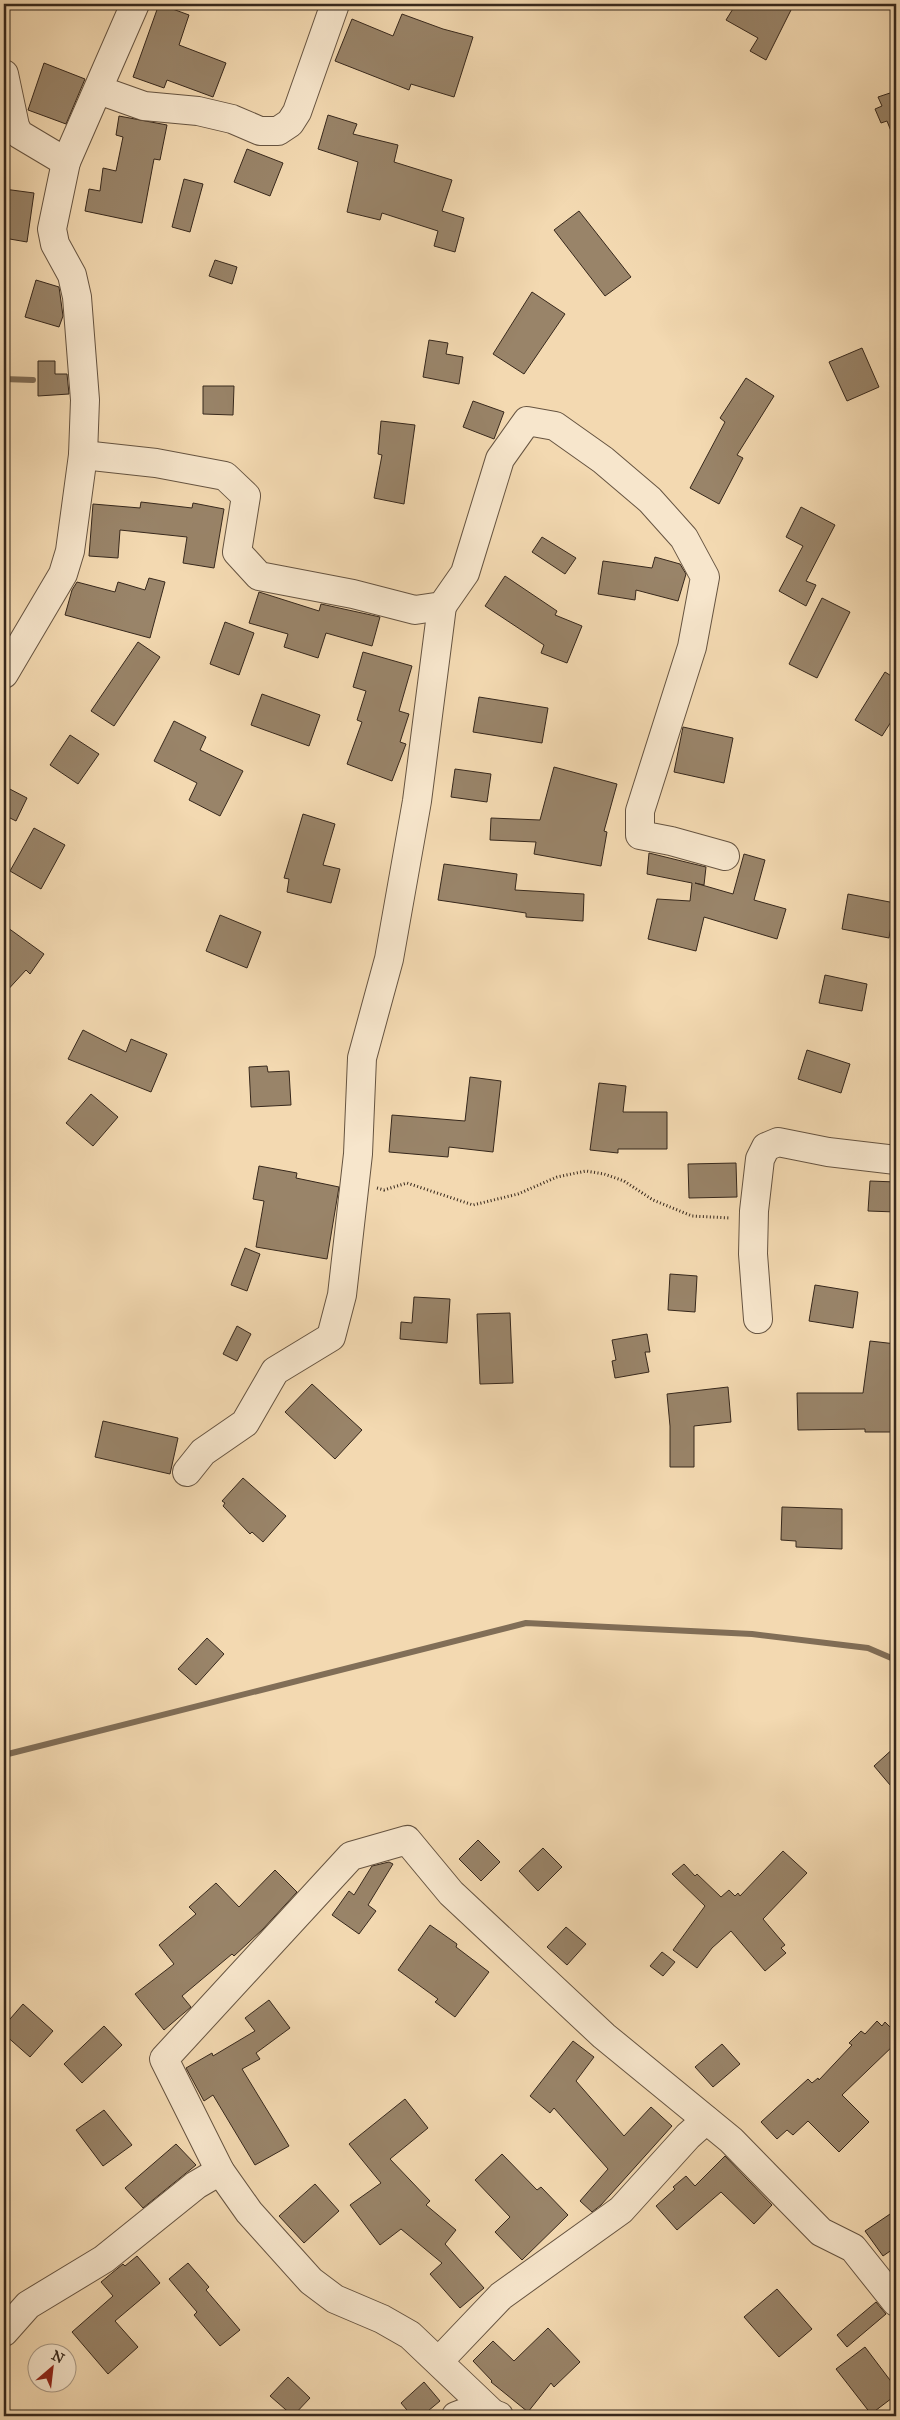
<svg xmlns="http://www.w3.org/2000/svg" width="900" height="2420" viewBox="0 0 900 2420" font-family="'IM FELL Great Primer',serif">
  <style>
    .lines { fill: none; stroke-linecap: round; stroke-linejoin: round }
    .stream { stroke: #816e57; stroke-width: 6 }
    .building { fill: #998469; stroke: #37281c }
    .minor-casing { stroke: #665441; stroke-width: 30 }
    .path { stroke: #37281c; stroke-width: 3; stroke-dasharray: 1 2.5; stroke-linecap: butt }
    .minor { stroke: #f7e6cc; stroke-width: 28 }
  </style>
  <rect width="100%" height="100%" fill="#f3d9b1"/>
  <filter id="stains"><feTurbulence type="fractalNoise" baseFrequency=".004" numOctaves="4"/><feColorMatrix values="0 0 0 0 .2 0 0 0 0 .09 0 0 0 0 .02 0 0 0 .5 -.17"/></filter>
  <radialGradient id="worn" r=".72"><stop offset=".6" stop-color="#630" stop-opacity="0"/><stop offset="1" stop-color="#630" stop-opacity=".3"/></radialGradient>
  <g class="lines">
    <g class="stream">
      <polyline points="4,379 33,380"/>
      <polyline points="4,1755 526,1623 752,1634 868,1648 896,1660"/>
    </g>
  </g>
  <g class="building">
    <polygon points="159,4 189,15 179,45 226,63 213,97 167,80 164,88 133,77"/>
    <polygon points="736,4 794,4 766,60 750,51 758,38 726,20"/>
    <polygon points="402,14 443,29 473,37 454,97 411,84 409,90 335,61 352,19 393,36"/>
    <polygon points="44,63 85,79 66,124 28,110"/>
    <polygon points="896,91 896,141 895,141 887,121 881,123 875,109 882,106 878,97"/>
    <polygon points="328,115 357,124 353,134 398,145 394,162 452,180 442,211 464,218 455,252 434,246 438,231 382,213 380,220 347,212 358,162 318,149"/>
    <polygon points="119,116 167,125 160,160 154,159 142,223 85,211 89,189 100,191 103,168 116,171 123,137 116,135"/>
    <polygon points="247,149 283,163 270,196 234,182"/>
    <polygon points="184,179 203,184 190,232 172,227"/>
    <polygon points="4,189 34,193 27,242 4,238"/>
    <polygon points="579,211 631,277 605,296 554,230"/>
    <polygon points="215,260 237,267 232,284 209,276"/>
    <polygon points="36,280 59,287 63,316 59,327 25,317"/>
    <polygon points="532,292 565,314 524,374 493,354"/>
    <polygon points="429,340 448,343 446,354 463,357 459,384 423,377"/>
    <polygon points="862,348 879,387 847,401 829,362"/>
    <polygon points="38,361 55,361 55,374 67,374 69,394 38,396"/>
    <polygon points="746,378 774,396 737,455 743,458 719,504 690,488 725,422 720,418"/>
    <polygon points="203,386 234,386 233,415 203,414"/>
    <polygon points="473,401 504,412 494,439 463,427"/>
    <polygon points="381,421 415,425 404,504 374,498 382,455 378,454"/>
    <polygon points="141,502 192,508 193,503 224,509 214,568 183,563 187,537 120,530 118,558 89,556 93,504 140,508"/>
    <polygon points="801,507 835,525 806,581 816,585 806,606 779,591 803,546 786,537"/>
    <polygon points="542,537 576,558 565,574 532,552"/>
    <polygon points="655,557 680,564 686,574 678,601 636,590 635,600 598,594 603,561 652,568"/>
    <polygon points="505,576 557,611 555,615 582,626 567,663 541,653 544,645 485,606"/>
    <polygon points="149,578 165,582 150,638 65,615 72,590 77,582 115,592 118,582 145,590"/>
    <polygon points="259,592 319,611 321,604 380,617 372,646 326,633 318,658 284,647 288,634 249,623"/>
    <polygon points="822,598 850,612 817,678 789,664"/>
    <polygon points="225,622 254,633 239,675 210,664"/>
    <polygon points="138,642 160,657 114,726 91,711"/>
    <polygon points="363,652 412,666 399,711 409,714 400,742 406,744 392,781 347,764 362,722 357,720 366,691 353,687"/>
    <polygon points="885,672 896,679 896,714 882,736 855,720"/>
    <polygon points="262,694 320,715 309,746 251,725"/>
    <polygon points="479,697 548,708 542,743 473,732"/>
    <polygon points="174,721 206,737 200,750 243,771 220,816 189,800 197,783 154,761"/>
    <polygon points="683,727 733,738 724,783 674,772"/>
    <polygon points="70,735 99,754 78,784 50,765"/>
    <polygon points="554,767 617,784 604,831 607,832 601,866 534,854 536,842 490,840 491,818 540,820"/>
    <polygon points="455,769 491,774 487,802 451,797"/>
    <polygon points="4,786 27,798 16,821 4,815"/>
    <polygon points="303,814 335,824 323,865 340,869 331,903 287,892 289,879 284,878"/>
    <polygon points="34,828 65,845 41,889 10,871"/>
    <polygon points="649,853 706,867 704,885 695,883 733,894 744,854 765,860 754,900 786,909 777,939 704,917 696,951 648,939 657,899 690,901 692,883 647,874"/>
    <polygon points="444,864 517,874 515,890 584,894 583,921 526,917 526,913 438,900"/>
    <polygon points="848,894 895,903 889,938 842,929"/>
    <polygon points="220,915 261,932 247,968 206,951"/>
    <polygon points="4,925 44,954 30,974 26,970 4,994"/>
    <polygon points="825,975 867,984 862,1011 819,1003"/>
    <polygon points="83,1030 126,1052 131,1039 167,1054 151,1092 68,1059"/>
    <polygon points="807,1050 850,1064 841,1093 798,1079"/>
    <polygon points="267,1066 268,1072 289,1071 291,1105 251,1107 249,1067"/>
    <polygon points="470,1077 501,1081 493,1152 449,1147 448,1157 389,1152 392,1115 465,1121"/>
    <polygon points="599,1083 626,1086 623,1112 667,1112 667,1149 618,1149 618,1153 590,1150"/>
    <polygon points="91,1094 118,1117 93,1146 66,1123"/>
    <polygon points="736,1163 737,1197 689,1198 688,1164"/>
    <polygon points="259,1166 297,1173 296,1178 339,1187 327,1259 256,1247 264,1201 253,1199"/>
    <polygon points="870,1181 896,1182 896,1212 868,1211"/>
    <polygon points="245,1248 260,1254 247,1291 231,1285"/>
    <polygon points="670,1274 697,1276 695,1312 668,1310"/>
    <polygon points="815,1285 858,1292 853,1328 809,1321"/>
    <polygon points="414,1297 450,1299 447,1343 400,1339 401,1322 412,1323"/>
    <polygon points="510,1313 513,1383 480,1384 477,1314"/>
    <polygon points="237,1326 251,1334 237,1361 223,1354"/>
    <polygon points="647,1334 650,1352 645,1352 649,1372 615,1378 612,1361 616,1360 612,1340"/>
    <polygon points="870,1341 896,1344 896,1432 865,1432 865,1429 798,1430 797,1393 863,1393"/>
    <polygon points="312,1384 362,1430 335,1459 285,1412"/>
    <polygon points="728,1387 731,1422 694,1426 694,1467 670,1467 670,1426 667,1394"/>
    <polygon points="103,1421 178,1438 170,1474 95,1457"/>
    <polygon points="243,1478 286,1516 263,1542 252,1532 250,1534 223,1506 225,1503 222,1501"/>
    <polygon points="782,1507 842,1509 842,1549 796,1547 796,1541 781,1540"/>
    <polygon points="207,1638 224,1654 196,1685 178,1669"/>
    <polygon points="896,1746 896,1792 874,1766"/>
    <polygon points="478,1840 500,1862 481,1881 459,1859"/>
    <polygon points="543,1848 562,1867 538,1891 519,1871"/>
    <polygon points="783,1851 807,1873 763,1919 785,1945 781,1948 786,1953 765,1971 731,1931 712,1948 697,1968 673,1950 705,1906 672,1874 684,1864 695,1876 697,1874 721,1897 729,1890 735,1896 738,1893 740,1896"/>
    <polygon points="389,1862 393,1864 368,1905 376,1911 359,1934 332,1915 349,1891 354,1895 372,1866"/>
    <polygon points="275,1870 297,1892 263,1929 234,1956 232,1954 182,1996 191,2007 164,2030 135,1994 174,1964 159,1945 196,1914 189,1907 216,1883 239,1907"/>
    <polygon points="430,1925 457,1944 456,1947 489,1972 455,2017 435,2002 438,1999 398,1970"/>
    <polygon points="566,1927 586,1944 567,1965 547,1947"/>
    <polygon points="662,1952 675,1962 663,1976 650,1966"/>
    <polygon points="269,2000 290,2028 256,2053 260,2059 242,2069 289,2146 255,2165 213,2095 204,2101 186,2068 212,2053 213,2056 255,2031 245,2018"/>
    <polygon points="23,2004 53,2031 30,2057 4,2034 4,2026"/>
    <polygon points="877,2021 882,2026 885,2022 896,2033 896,2043 842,2095 869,2122 839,2152 808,2121 793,2135 787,2130 777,2139 761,2122 808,2079 812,2083 818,2078 819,2080 852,2045 849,2043 861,2031 865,2034"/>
    <polygon points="104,2026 122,2045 82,2083 64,2064"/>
    <polygon points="573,2041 594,2057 576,2081 624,2136 651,2107 672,2126 601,2205 592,2212 580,2201 608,2169 554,2108 550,2113 530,2096"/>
    <polygon points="722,2044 740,2064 713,2087 695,2067"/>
    <polygon points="405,2099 428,2128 390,2159 430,2201 426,2205 456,2230 445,2244 484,2288 460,2308 430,2274 442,2263 401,2229 380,2245 350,2205 381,2183 349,2144"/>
    <polygon points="104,2110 132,2145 103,2166 76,2130"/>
    <polygon points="176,2144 196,2165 143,2208 125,2188"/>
    <polygon points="502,2154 537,2190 541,2187 568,2215 522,2260 495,2232 510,2217 475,2180"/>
    <polygon points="725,2156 772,2205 754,2224 721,2192 677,2230 656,2206 675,2189 673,2187 686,2176 695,2186"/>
    <polygon points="315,2184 339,2211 304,2243 279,2216"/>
    <polygon points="896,2210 896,2247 883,2256 865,2231"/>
    <polygon points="137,2256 160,2283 115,2321 138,2347 108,2374 72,2332 113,2296 101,2282 123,2264 125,2266"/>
    <polygon points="188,2263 209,2287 206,2290 240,2330 220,2346 194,2315 197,2312 169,2279"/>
    <polygon points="777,2289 812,2329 779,2357 744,2317"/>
    <polygon points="876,2302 886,2314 847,2347 837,2335"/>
    <polygon points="548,2328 580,2362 554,2387 551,2383 528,2412 491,2382 492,2381 473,2361 493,2341 514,2361"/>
    <polygon points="865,2347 896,2388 896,2395 871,2414 836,2369"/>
    <polygon points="288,2377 310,2398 293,2416 270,2396"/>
    <polygon points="424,2382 440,2401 422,2416 412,2416 401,2403"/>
  </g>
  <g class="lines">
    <g class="minor-casing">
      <g id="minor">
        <polyline points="4,74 15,126 19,134 66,162"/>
        <polyline points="99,90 144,106 198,111 232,119 260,131 278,131 290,123 297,112 335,4"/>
        <polyline points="83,455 156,463 225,476 246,496 237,552 259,576 353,594 415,610 442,606 465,573 500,459 527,421 555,426 603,460 650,500 684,538 705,577 692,647 640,811 640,835 671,841 725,856"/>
        <polyline points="4,674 63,574 70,551 83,455 85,400 77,297 72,275 55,244 52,229 66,162 135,4"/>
        <polyline points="758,1319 753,1254 754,1211 760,1159 766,1147 778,1142 828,1152 896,1160"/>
        <polyline points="187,1472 203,1452 245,1423 275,1371 331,1337 342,1295 358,1154 362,1058 389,959 417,801 442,606"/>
        <polyline points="4,2332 28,2305 104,2259 196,2185 220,2171"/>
        <polyline points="439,2361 501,2296 621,2210 688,2136 706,2120"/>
        <polyline points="491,2412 410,2335 382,2319 335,2299 311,2281 249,2212 220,2171 164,2059 351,1856 407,1840 451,1893 604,2036 731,2140 821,2232 853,2248 896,2302"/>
        <polyline points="456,2416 477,2408 499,2416"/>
      </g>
    </g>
    <polyline class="path" points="377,1188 384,1190 407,1183 473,1205 518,1194 557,1177 586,1171 604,1174 624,1181 653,1200 692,1216 730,1218"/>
    <use href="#minor" class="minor"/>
  </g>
  <rect width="900" height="2420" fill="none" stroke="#f3d9b1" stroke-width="20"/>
  <rect x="5" y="5" width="890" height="2410" fill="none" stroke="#37281c" stroke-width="2.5"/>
  <rect x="10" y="10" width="880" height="2400" fill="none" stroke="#37281c"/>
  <g transform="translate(52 2368) rotate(28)"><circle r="24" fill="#f7e6cc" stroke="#aa9a86"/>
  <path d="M0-4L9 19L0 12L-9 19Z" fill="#8f2418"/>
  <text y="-8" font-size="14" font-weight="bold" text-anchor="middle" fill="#37281c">N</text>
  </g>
  <rect width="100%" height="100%" filter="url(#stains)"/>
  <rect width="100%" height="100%" fill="url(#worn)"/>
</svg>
